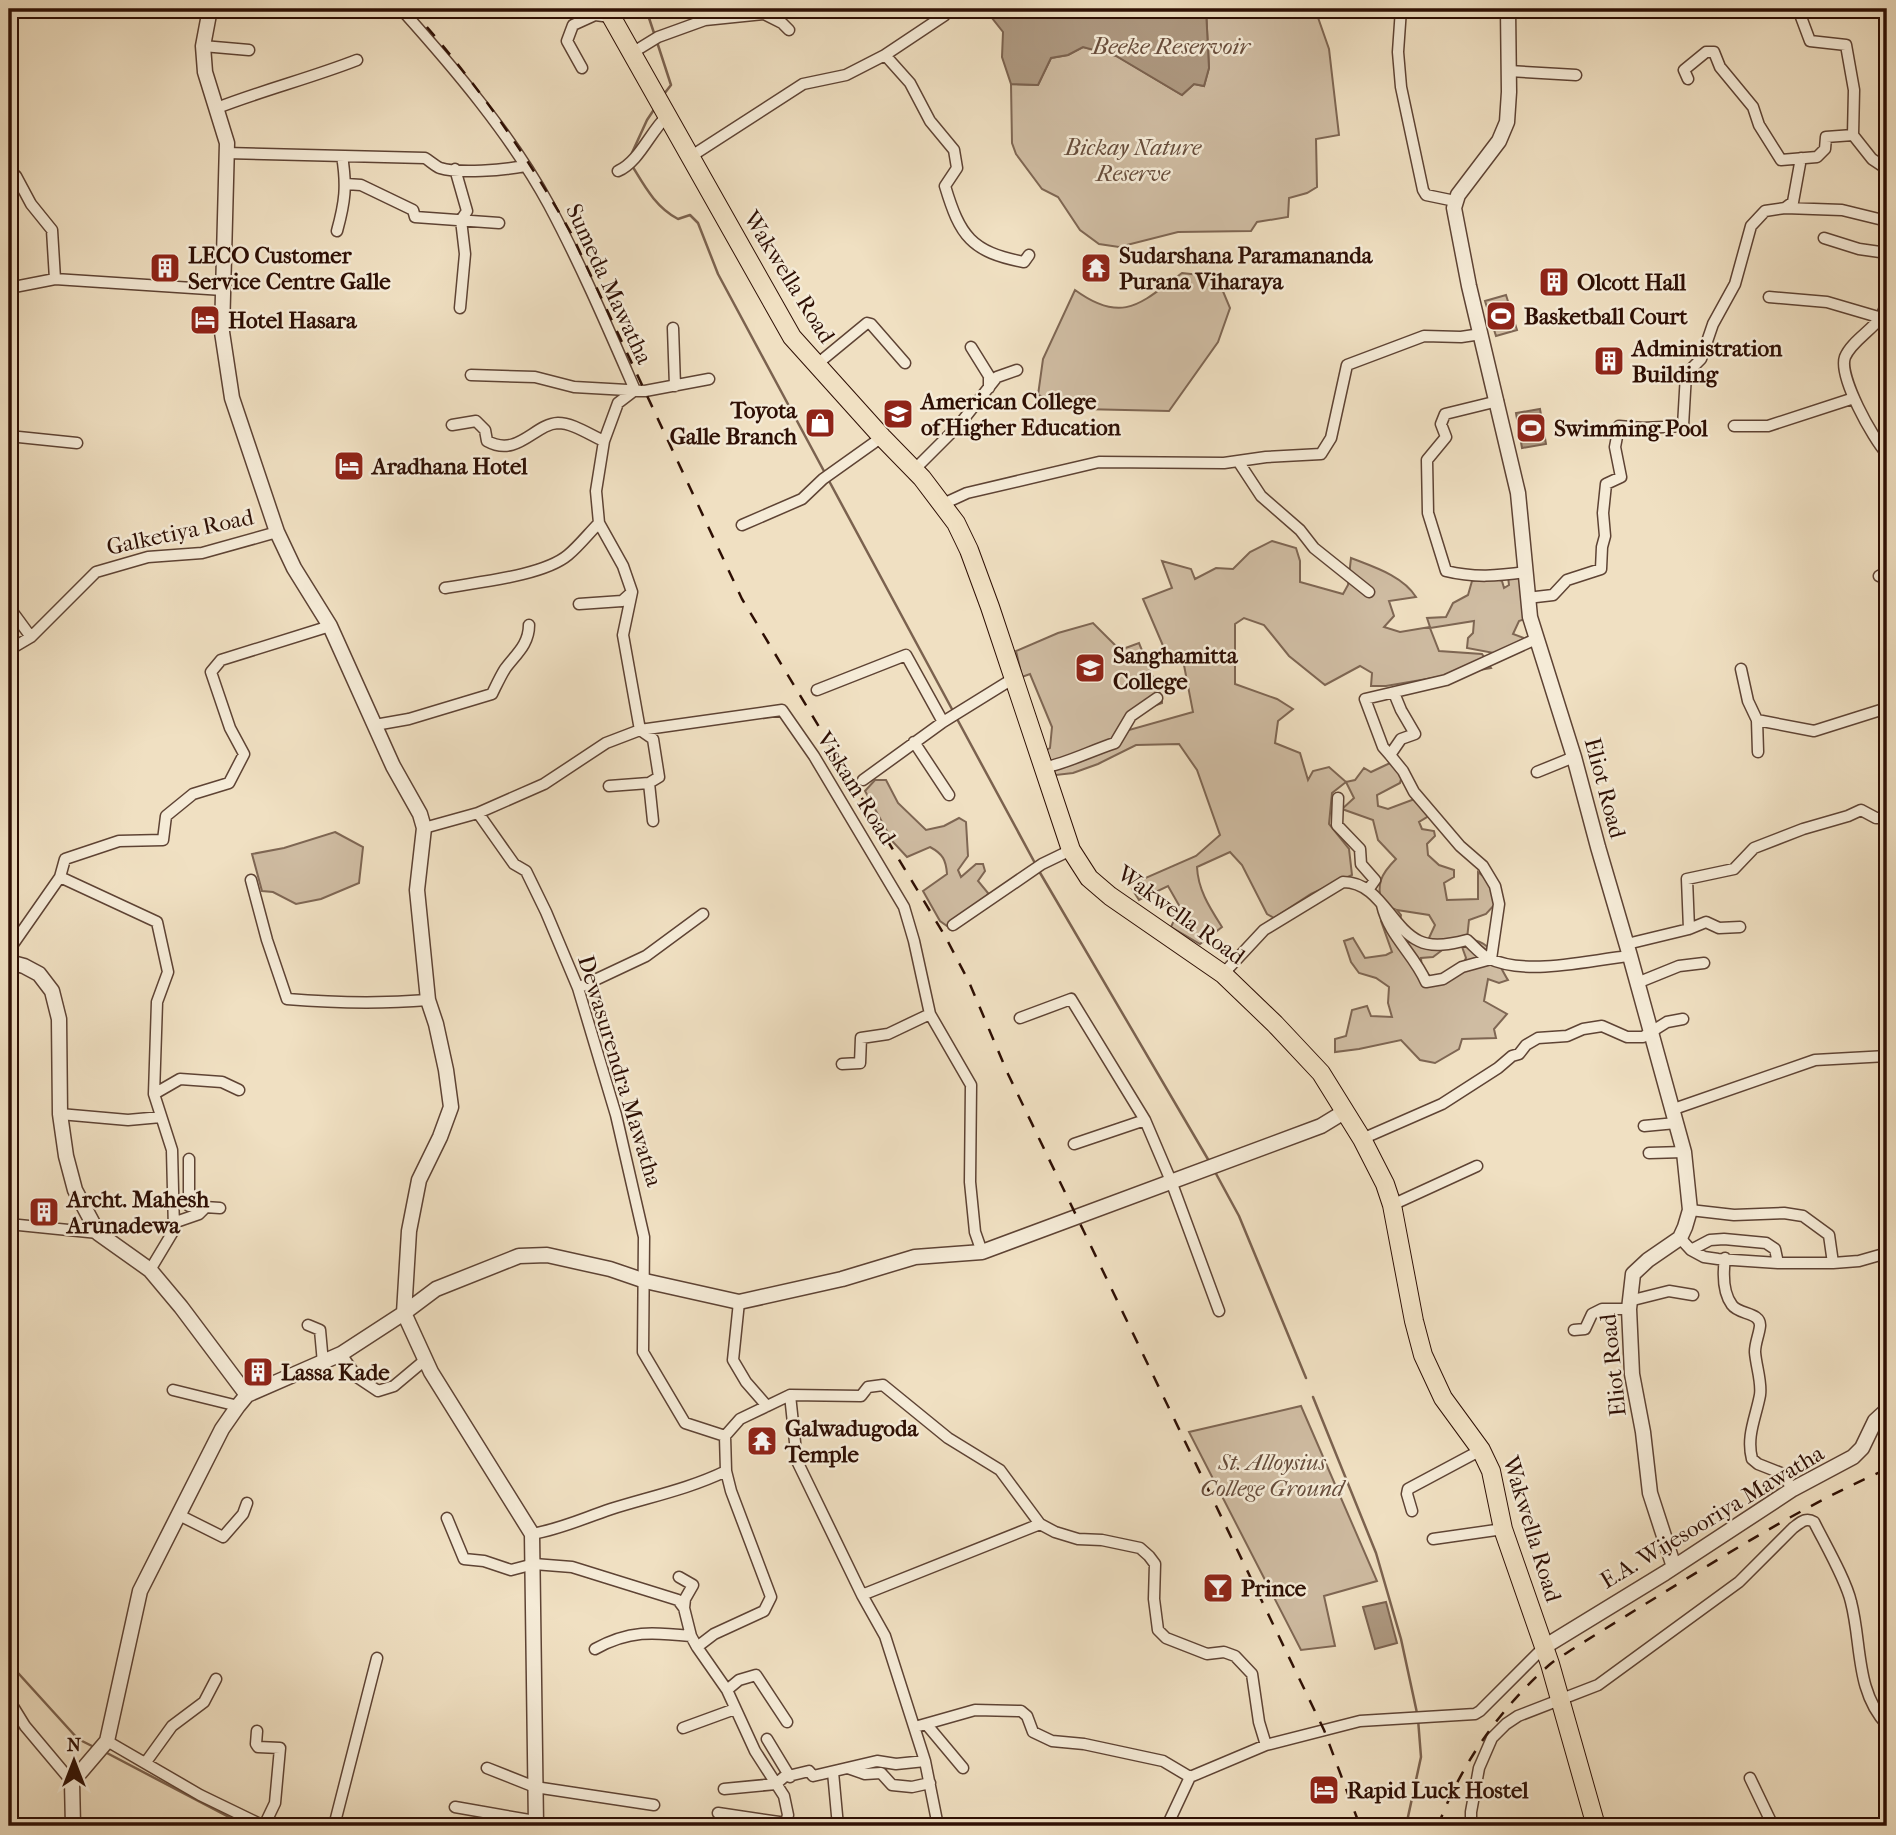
<svg xmlns="http://www.w3.org/2000/svg" width="1896" height="1835" font-family="'IM FELL French Canon',serif">
  <style>
    .green { fill: #cfbca2; stroke: #7e6653; stroke-width: 2; fill-rule: evenodd }
    .water { fill: #ae9981; stroke: #7b624f; stroke-width: 2 }
    .lines { fill: none; stroke-linecap: round; stroke-linejoin: round }
    .stream { stroke: #7b624f; stroke-width: 2.5 }
    .minor-casing { stroke: #5e4334; stroke-width: 13 }
    .tertiary-casing { stroke: #5e4334; stroke-width: 17 }
    .primary-casing { stroke: #2e0f04; stroke-width: 20 }
    .minor { stroke: #f5ebd7; stroke-width: 10 }
    .tertiary { stroke: #f5ebd7; stroke-width: 14 }
    .primary { stroke: #f0e0c2; stroke-width: 18 }
    .rail { stroke: #2e0f04; stroke-width: 2.5; stroke-dasharray: 12 12; stroke-linecap: butt }
    .labels { text-anchor: middle; dominant-baseline: central; stroke-width: 5; stroke-linejoin: round; paint-order: stroke }
    .park-label { font-size: 23px; font-style: italic; fill: #664c3b; stroke: #f5ebd7 }
    .poi-label { font-size: 23px; font-weight: bold; fill: #2e0f04; stroke: #f5ebd7; text-anchor: start }
    .street-label { font-size: 23px; fill: #2e0f04; stroke: #f5ebd7 }
    .water-label { font-size: 24px; font-style: italic; fill: #684d3c; stroke: #f5ebd7 }
  </style>
  <rect width="100%" height="100%" fill="#f0e0c2"/>
  <filter id="stains"><feTurbulence type="fractalNoise" baseFrequency=".00286" numOctaves="4"/><feColorMatrix values="0 0 0 0 .2 0 0 0 0 .09 0 0 0 0 .02 0 0 0 .5 -.17"/></filter>
  <radialGradient id="worn" r=".72"><stop offset=".6" stop-color="#630" stop-opacity="0"/><stop offset="1" stop-color="#630" stop-opacity=".3"/></radialGradient>
  <path class="green" d="M1206,9H1315L1329,49L1339,135L1316,139L1317,187L1307,193L1289,198L1288,217L1257,222L1251,231L1178,232L1119,247L1099,244L1080,230L1058,197L1042,189L1016,154L1012,143L1011,84L1038,85L1051,58L1068,55L1083,47L1115,55L1182,95L1194,84L1204,86L1209,68Z
    M1182,273L1217,277L1230,308L1218,342L1169,411L1081,409L1038,395L1043,359L1075,290C1123,325 1141,303 1182,273Z
    M1506,295L1517,330L1496,336L1485,301Z
    M1272,541L1296,548L1300,561V582L1343,594L1348,585L1351,558C1374,567 1403,576 1416,597L1389,601L1394,616L1384,627L1400,632L1430,627L1427,618L1446,617L1453,603L1468,595L1472,581L1492,577L1502,581L1504,588L1509,585L1508,577L1523,575L1530,617L1519,621L1513,634L1524,638L1499,654L1467,648L1468,638L1473,633L1474,621L1430,628L1439,651L1482,654L1491,668L1386,686H1371L1372,673L1360,666L1325,685L1289,656L1264,625L1244,618L1235,624V684L1277,699L1293,709L1278,721L1275,743L1300,753L1308,780L1313,771L1329,767L1346,782L1355,780L1364,768L1371,772L1390,763L1403,771L1400,783L1377,795L1378,806L1388,809L1420,797L1430,808L1427,817L1419,822L1422,829L1434,831L1435,836L1427,844L1428,855L1439,865L1454,870V877L1444,883L1447,900L1478,899V872L1495,886L1497,902L1486,914L1469,920L1467,939C1494,941 1495,960 1508,980L1499,983L1488,979L1484,1001L1507,1014L1494,1029L1496,1038L1462,1039L1459,1049L1435,1063L1420,1060L1401,1040L1359,1049L1335,1052V1039L1346,1036L1352,1010L1367,1006L1371,1016L1392,1017L1388,1003L1389,987L1376,978L1359,973L1351,962L1344,941L1353,938L1365,958L1386,955L1392,952L1381,921L1394,909L1382,905C1376,884 1381,874 1396,859L1378,840L1373,820L1342,809L1354,798L1346,782L1332,793L1329,824L1349,849L1352,875L1311,894L1274,918L1267,914L1242,865L1230,852L1197,867C1198,890 1210,908 1222,927L1200,944L1171,927L1180,907L1168,886L1139,900L1132,889L1143,879L1196,856L1220,835L1197,770L1179,744L1136,745L1098,764L1073,773L1056,775L1041,758L1045,751L1050,748L1052,727L1030,674L1022,677L1016,651L1058,633L1093,623L1120,650L1139,643L1162,699V703L1131,714L1115,734L1193,712L1183,660L1164,648L1143,599L1172,588L1162,561L1191,569L1195,579L1216,568L1233,569L1250,552ZM1397,910L1429,915L1435,925L1429,938L1437,944L1399,927L1401,915ZM1461,944L1466,958L1462,967L1423,982L1421,958L1433,957L1441,951L1439,946Z
    M875,780H886L898,803L926,830L944,826L959,818L966,822L968,856L958,870L961,877L976,864H983L985,871L978,881L988,893L987,896L947,926L940,921L923,891L947,874C946,860 943,854 930,847L907,857L893,842L865,791Z
    M335,832L363,847L359,883L321,899L296,904L273,892L262,891L252,854L284,848Z
    M1301,1406L1377,1581L1324,1596L1335,1646L1301,1650L1189,1432Z"/>
  <path class="water" d="M989,9H1206L1209,68L1204,86L1194,84L1182,95L1116,56L1083,47L1068,55L1051,58L1038,85L1011,84L1002,57L1003,32L992,18Z
    M1540,409L1546,444L1522,448L1516,413Z
    M1386,1602L1397,1643L1375,1649L1363,1607Z"/>
  <g class="lines">
    <path class="stream" d="M646,9L655,36
      M657,42L671,85L664,94
      M631,155L647,120L655,108
      M631,164C644,185 655,207 678,219L690,215L698,223L718,274L825,473
      M828,479L953,711
      M956,717L1036,865
      M1039,871L1209,1161
      M1214,1170L1239,1216L1306,1378
      M1313,1397L1376,1553L1401,1639L1417,1713
      M9,1663L78,1739L96,1748
      M105,1752L246,1826
      M1406,1826L1421,1757L1418,1719"/>
    <g class="minor-casing">
      <path id="minor" d="M401,9C454,68 511,135 549,205C581,265 608,328 635,390L618,403L604,441L596,491L599,523L623,566L632,592L623,635L640,730L653,739L659,777L649,783L609,786
        M1401,9L1398,52L1401,87L1423,190L1426,195L1455,201
        M1798,9L1810,41L1846,45L1854,90L1853,135
        M203,46L249,50
        M632,53L658,37L705,20L764,14L782,23L789,30
        M885,55L945,15L946,9
        M582,68L567,41L573,25L595,15L611,17
        M1509,71L1576,75
        M1688,79L1684,70L1706,52H1714L1720,67L1753,107L1759,125L1781,160L1817,157L1825,149L1826,137L1853,135
        M217,108C263,90 311,78 357,60
        M1853,135L1872,159L1887,169
        M226,153L425,158C430,161 435,166 440,168C459,174 504,170 525,166
        M690,157L803,84L846,75L885,55L910,83L930,121L954,150L957,168L945,186C960,236 971,252 1024,262L1029,255
        M455,169L467,211L461,220L465,254L460,308
        M618,171C639,162 650,132 667,116
        M9,176H16L31,204L52,230L55,279
        M346,184L361,185L413,210L415,217L499,223
        M1785,208L1793,202L1801,158
        M337,231C345,202 347,186 342,156
        M1824,238L1859,249L1887,253
        M9,288L55,279L223,290
        M1769,297L1827,302L1885,319
        M1887,302C1885,307 1883,313 1881,317C1871,331 1851,342 1845,357C1838,376 1873,439 1887,454
        M673,328L675,386
        M971,347L989,376V388
        M816,365L867,323L871,324L905,363
        M471,375L535,377L574,387L645,391L709,379
        M1498,401L1445,414L1441,424L1446,437L1427,460L1428,513L1446,571C1474,578 1498,576 1526,572
        M452,425L476,421L485,430L487,441C518,458 534,424 558,423C573,423 590,435 604,441
        M1734,426H1768L1854,398
        M9,436L77,443
        M1238,461L1261,496L1300,530L1314,548L1369,592
        M914,470L959,425L997,377L1017,370
        M943,504L967,493L1099,462L1224,463L1266,457L1321,454L1331,438L1347,365L1424,336L1461,337L1481,334
        M742,525L802,499L823,479L882,437
        M1879,576L1887,572
        M445,588C477,582 543,576 568,555C579,546 589,533 599,523
        M1527,598L1553,595L1567,580L1601,569L1602,547L1605,536L1603,513L1606,484L1621,477L1615,447L1619,426L1643,428L1683,426L1686,374L1701,359L1713,324L1735,284L1751,226L1765,211L1785,208L1842,210L1887,221
        M579,604L622,601L632,592
        M9,607L31,637
        M9,650L31,637L96,572L148,557L202,553L277,532
        M1741,669L1748,701L1757,720L1758,752
        M817,690L906,655L943,722L1014,678
        M1394,693L1401,710L1415,734L1401,739L1390,755L1383,747L1365,699L1446,680L1536,639
        M1757,720L1814,731L1887,708
        M375,725L409,719L492,694C496,686 500,677 505,669C515,655 529,645 529,625
        M914,742L949,795
        M1043,768C1068,763 1090,751 1115,743L1131,716L1157,698
        M1537,772L1574,757
        M863,780L943,722
        M649,783L653,821
        M1338,798L1337,825L1360,849L1361,864L1375,880L1368,890
        M478,813L514,864L526,871L546,912L578,988L616,1115L644,1237L643,1352L685,1423L725,1436L740,1419L790,1395L861,1396L868,1387L883,1385L948,1438L1000,1470L1040,1524L1055,1532L1078,1539L1102,1540L1140,1548L1149,1556L1155,1564L1154,1599L1158,1630L1166,1638L1207,1654L1224,1652L1235,1656L1252,1674L1259,1722L1266,1745
        M424,828L478,813L544,784L606,743L640,730L782,710L814,756L904,907L914,941L930,1014L971,1085L970,1182L975,1232L982,1252
        M60,877L157,922L168,972L157,1002L154,1094L172,1150L174,1230L150,1270
        M251,880L267,940L287,999C335,1003 380,1004 428,1000
        M1382,905C1389,936 1414,954 1426,982L1443,979L1462,967L1491,959L1499,904L1495,886L1483,866L1460,846L1414,792L1403,771L1390,755
        M953,925L1042,864L1071,850
        M1689,929L1706,922L1719,928L1740,927
        M1627,944L1689,929L1687,879L1734,869L1754,848L1803,829L1848,816L1861,810L1876,818H1887
        M9,950L60,877L65,859L119,841L163,840L166,816L193,794L229,783L244,754L230,728L211,672L221,660L330,626
        M1223,974L1264,930L1343,882C1380,882 1390,927 1419,941C1433,948 1452,944 1467,940C1474,946 1480,954 1488,958C1527,977 1588,960 1630,956
        M1637,983L1679,966L1704,963
        M578,988L646,956L703,914
        M1020,1018L1071,999L1145,1120L1171,1181L1219,1311
        M842,1064L860,1063L861,1038L888,1034L930,1014
        M154,1094L180,1079L222,1082L239,1090
        M1671,1110L1815,1060L1887,1056
        M60,1114L128,1120L161,1117
        M1644,1126L1676,1123
        M1362,1139L1442,1104L1498,1068L1512,1056L1519,1054L1526,1045L1538,1038L1567,1036L1583,1029L1602,1026L1627,1037H1643L1667,1022L1683,1019
        M1074,1144L1145,1120
        M1649,1153L1684,1152
        M189,1159V1206L220,1208
        M1392,1205L1477,1166
        M1690,1210L1734,1215L1784,1213L1803,1216L1829,1235L1833,1263
        M173,1223L199,1214L206,1207
        M9,1224L98,1233
        M1680,1238L1691,1250L1704,1257L1718,1259L1778,1263H1833L1859,1261L1887,1253
        M1691,1250L1710,1240L1724,1239L1766,1243L1775,1249L1778,1263
        M1725,1258C1723,1273 1723,1293 1732,1305C1739,1315 1761,1312 1760,1326C1759,1335 1755,1343 1755,1352C1756,1366 1762,1382 1760,1395C1756,1417 1746,1436 1752,1459L1758,1464L1781,1473L1793,1489
        M1629,1301L1669,1291L1693,1295
        M739,1302L733,1360L746,1382L767,1406
        M308,1325L320,1330L323,1363
        M1574,1330L1585,1329L1592,1314L1602,1309H1629
        M341,1354L357,1377L378,1391L394,1386L425,1360
        M173,1390L238,1406
        M790,1395L797,1461L862,1595L885,1636L925,1761L938,1826
        M1412,1511L1407,1494L1408,1489L1481,1450
        M179,1515L223,1537L243,1514L247,1503
        M447,1518L464,1559L484,1561L511,1570L534,1564L572,1567L678,1600L684,1608L691,1636L697,1647L727,1690L755,1751L784,1796L788,1815L785,1826
        M532,1534C561,1529 584,1518 611,1509C649,1497 689,1489 726,1471
        M1433,1539L1503,1529
        M679,1577L693,1585L685,1599L684,1608
        M862,1595L1040,1524
        M697,1647L714,1634L764,1611L771,1597L731,1491L726,1471L725,1436
        M595,1649C629,1630 653,1632 691,1636
        M727,1690L739,1680L756,1675L787,1722
        M9,1700L25,1726L72,1782
        M927,1725L963,1768
        M915,1727L975,1710L1021,1711L1027,1716L1033,1732L1052,1741L1084,1744L1163,1761L1190,1777
        M683,1728L735,1709
        M257,1731L256,1744L258,1747L280,1748L275,1803L264,1826
        M767,1739L790,1777
        M107,1741L200,1795L264,1826
        M146,1762L172,1726L204,1702L216,1679
        M487,1768L535,1787L654,1805
        M848,1768L865,1774L881,1773L892,1785L912,1787L930,1783
        M833,1772L838,1826
        M1750,1778L1773,1826
        M724,1789L776,1784L784,1777L809,1771L813,1776L877,1761L896,1764L925,1761
        M455,1807L535,1821
        M718,1813L786,1823
        M334,1826L377,1658
        M1167,1826L1190,1777L1266,1745L1360,1721L1475,1714L1480,1711L1544,1647
        M1471,1826V1812L1479,1768L1492,1738L1506,1724L1518,1716L1598,1685L1739,1582L1793,1528C1801,1522 1806,1517 1814,1522C1825,1544 1846,1580 1851,1602C1862,1644 1855,1691 1887,1725"/>
    </g>
    <g class="tertiary-casing">
      <path id="tertiary" d="M210,9L203,46L205,72L227,143L222,332L232,398L277,532L294,568L330,626L393,766L420,814L424,828L417,890L428,1000L436,1024L446,1070L451,1107L440,1137L419,1180L409,1231L404,1313L431,1372L532,1534L536,1826
        M1508,9L1509,92L1507,122L1499,141L1458,195L1454,208L1469,286L1518,493L1530,617L1574,757L1598,847L1630,956L1684,1152L1690,1210L1685,1227L1680,1238L1648,1260L1633,1274L1629,1309L1632,1374L1643,1432L1650,1493L1674,1567
        M9,962L24,966L39,974L52,991L59,1019L60,1114L66,1156L75,1190L98,1233L150,1270L181,1307L247,1395
        M1544,1647L1665,1573L1793,1489L1853,1457L1862,1448L1875,1421L1887,1410
        M73,1826L72,1782L107,1741L140,1591L222,1429L238,1406L247,1395L341,1354L404,1313L436,1289L519,1256L547,1255L610,1269L645,1281L739,1302L842,1279L915,1257L982,1252L1321,1126L1344,1112"/>
    </g>
    <g class="primary-casing">
      <path id="primary" d="M607,9L792,337L882,437L922,478L956,523L969,550L990,607L1071,850L1089,878L1110,896L1223,974L1275,1024L1321,1073L1362,1139L1385,1184L1392,1205L1414,1321L1423,1355L1443,1398L1481,1450L1491,1471L1503,1529L1550,1664L1596,1826"/>
    </g>
    <use href="#minor" class="minor"/>
    <use href="#tertiary" class="tertiary"/>
    <use href="#primary" class="primary"/>
    <path class="rail" d="M411,9C473,78 525,152 571,233L742,599L945,936L969,982L1008,1074L1324,1730L1360,1826
      M1438,1826C1461,1764 1499,1710 1548,1666C1557,1658 1569,1652 1579,1645C1600,1632 1621,1619 1642,1606C1722,1557 1802,1506 1887,1469"/>
  </g>
  <defs>
    <g id="building-square" transform="scale(1.575)"><rect x="-9" y="-9" width="18" height="18" rx="4" fill="#8f2418" stroke="#f5ebd7"/><path d="M-4-6H4V6H1V3H-1V6H-4ZM-2.5-4.3h1.7v1.8h-1.7ZM.8-4.3h1.7v1.8H.8ZM-2.5-1h1.7V.8h-1.7ZM.8-1h1.7V.8H.8Z" fill="#fff"/></g>
    <g id="temple-square" transform="scale(1.575)"><rect x="-9" y="-9" width="18" height="18" rx="4" fill="#8f2418" stroke="#f5ebd7"/><path d="M0-6L5-2H3V0L6.5 2.5H4V6H1.5V3h-3V6H-4V2.5H-6.5L-3 0V-2H-5Z" fill="#fff"/></g>
    <g id="stadium-square" transform="scale(1.575)"><rect x="-9" y="-9" width="18" height="18" rx="4" fill="#8f2418" stroke="#f5ebd7"/><path d="M0-5a6.5 5 0 1 0 0 10a6.5 5 0 1 0 0-10ZM-3.5-1.8h7v3.6h-7Z" fill="#fff"/></g>
    <g id="hotel-square" transform="scale(1.575)"><rect x="-9" y="-9" width="18" height="18" rx="4" fill="#8f2418" stroke="#f5ebd7"/><path d="M-6-4.5h1.5V1H6V5H4.5V3h-9V5H-6ZM-4 0a1.8 1.8 0 1 1 3.6 0ZM.5 0V-2.5h3Q6-2.5 6 0Z" fill="#fff"/></g>
    <g id="university-square" transform="scale(1.575)"><rect x="-9" y="-9" width="18" height="18" rx="4" fill="#8f2418" stroke="#f5ebd7"/><path d="M0-5L7-2L0 1L-7-2ZM-4 1L0 2.5L4 1V4Q0 6-4 4Z" fill="#fff"/></g>
    <g id="shop-square" transform="scale(1.575)"><rect x="-9" y="-9" width="18" height="18" rx="4" fill="#8f2418" stroke="#f5ebd7"/><path d="M-5-2.5h2.3a2.7 3.5 0 0 1 5.4 0H5L5.5 6h-11ZM-1.5-2.5h3a1.5 2.3 0 0 0-3 0Z" fill="#fff"/></g>
    <g id="school-square" transform="scale(1.575)"><rect x="-9" y="-9" width="18" height="18" rx="4" fill="#8f2418" stroke="#f5ebd7"/><path d="M0-5L7-2L0 1L-7-2ZM-4 1L0 2.5L4 1V4Q0 6-4 4Z" fill="#fff"/></g>
    <g id="bar-square" transform="scale(1.575)"><rect x="-9" y="-9" width="18" height="18" rx="4" fill="#8f2418" stroke="#f5ebd7"/><path d="M-6-5H6L.8 .8V4.5H3.5V6h-7V4.5H-.8V.8Z" fill="#fff"/></g>
  </defs>
  <g fill-rule="evenodd">
    <use href="#building-square" x="165" y="268"/>
    <use href="#temple-square" x="1096" y="268"/>
    <use href="#building-square" x="1554" y="282"/>
    <use href="#stadium-square" x="1501" y="316"/>
    <use href="#hotel-square" x="205" y="320"/>
    <use href="#building-square" x="1609" y="361"/>
    <use href="#university-square" x="898" y="414"/>
    <use href="#shop-square" x="820" y="423"/>
    <use href="#stadium-square" x="1531" y="428"/>
    <use href="#hotel-square" x="349" y="466"/>
    <use href="#school-square" x="1090" y="668"/>
    <use href="#building-square" x="44" y="1212"/>
    <use href="#building-square" x="258" y="1372"/>
    <use href="#temple-square" x="762" y="1441"/>
    <use href="#bar-square" x="1218" y="1588"/>
    <use href="#hotel-square" x="1324" y="1790"/>
  </g>
  <g class="labels">
    <g class="park-label">
      <text x="1133" y="147">Bickay Nature<tspan x="1133" dy="26">Reserve</tspan></text>
      <text x="1272" y="1462">St. Alloysius<tspan x="1272" dy="26">College Ground</tspan></text>
    </g>
    <g class="poi-label">
      <text x="188" y="255">LECO Customer<tspan x="188" dy="26">Service Centre Galle</tspan></text>
      <text x="1119" y="255">Sudarshana Paramananda<tspan x="1119" dy="26">Purana Viharaya</tspan></text>
      <text x="1577" y="282">Olcott Hall</text>
      <text x="1524" y="316">Basketball Court</text>
      <text x="228" y="320">Hotel Hasara</text>
      <text x="1632" y="348">Administration<tspan x="1632" dy="26">Building</tspan></text>
      <text x="921" y="401">American College<tspan x="921" dy="26">of Higher Education</tspan></text>
      <text x="797" y="410" text-anchor="end">Toyota<tspan x="797" dy="26">Galle Branch</tspan></text>
      <text x="1554" y="428">Swimming Pool</text>
      <text x="372" y="466">Aradhana Hotel</text>
      <text x="1113" y="655">Sanghamitta<tspan x="1113" dy="26">College</tspan></text>
      <text x="67" y="1199">Archt. Mahesh<tspan x="67" dy="26">Arunadewa</tspan></text>
      <text x="281" y="1372">Lassa Kade</text>
      <text x="785" y="1428">Galwadugoda<tspan x="785" dy="26">Temple</tspan></text>
      <text x="1241" y="1588">Prince</text>
      <text x="1347" y="1790">Rapid Luck Hostel</text>
    </g>
    <g class="street-label">
      <text transform="translate(789 277) rotate(58)">Wakwella Road</text>
      <text transform="translate(609 284) rotate(65)">Sumeda Mawatha</text>
      <text transform="translate(180 532) rotate(-12)">Galketiya Road</text>
      <text transform="translate(856 788) rotate(58)">Viskam Road</text>
      <text transform="translate(1605 788) rotate(75)">Eliot Road</text>
      <text transform="translate(1181 915) rotate(36)">Wakwella Road</text>
      <text transform="translate(620 1071) rotate(73)">Dewasurendra Mawatha</text>
      <text transform="translate(1613 1365) rotate(-96)">Eliot Road</text>
      <text transform="translate(1712 1517) rotate(-31)">E.A. Wijesooriya Mawatha</text>
      <text transform="translate(1532 1529) rotate(73)">Wakwella Road</text>
    </g>
    <g class="water-label">
      <text x="1171" y="46">Beeke Reservoir</text>
    </g>
  </g>
  <rect width="1896" height="1835" fill="none" stroke="#f0e0c2" stroke-width="35"/>
  <rect x="10" y="10" width="1875" height="1814" fill="none" stroke="#2e0f04" stroke-width="3.5"/>
  <rect x="18" y="18" width="1861" height="1800" fill="none" stroke="#2e0f04" stroke-width="2"/>
  <g transform="translate(74 1761)" stroke="#f5ebd7" stroke-width="5" paint-order="stroke">
  <path d="M0-5L12 26L0 18L-12 26Z" fill="#2e0f04"/>
  <text y="-10" font-size="19" font-weight="bold" text-anchor="middle" fill="#2e0f04">N</text>
  </g>
  <rect width="100%" height="100%" filter="url(#stains)"/>
  <rect width="100%" height="100%" fill="url(#worn)"/>
</svg>
